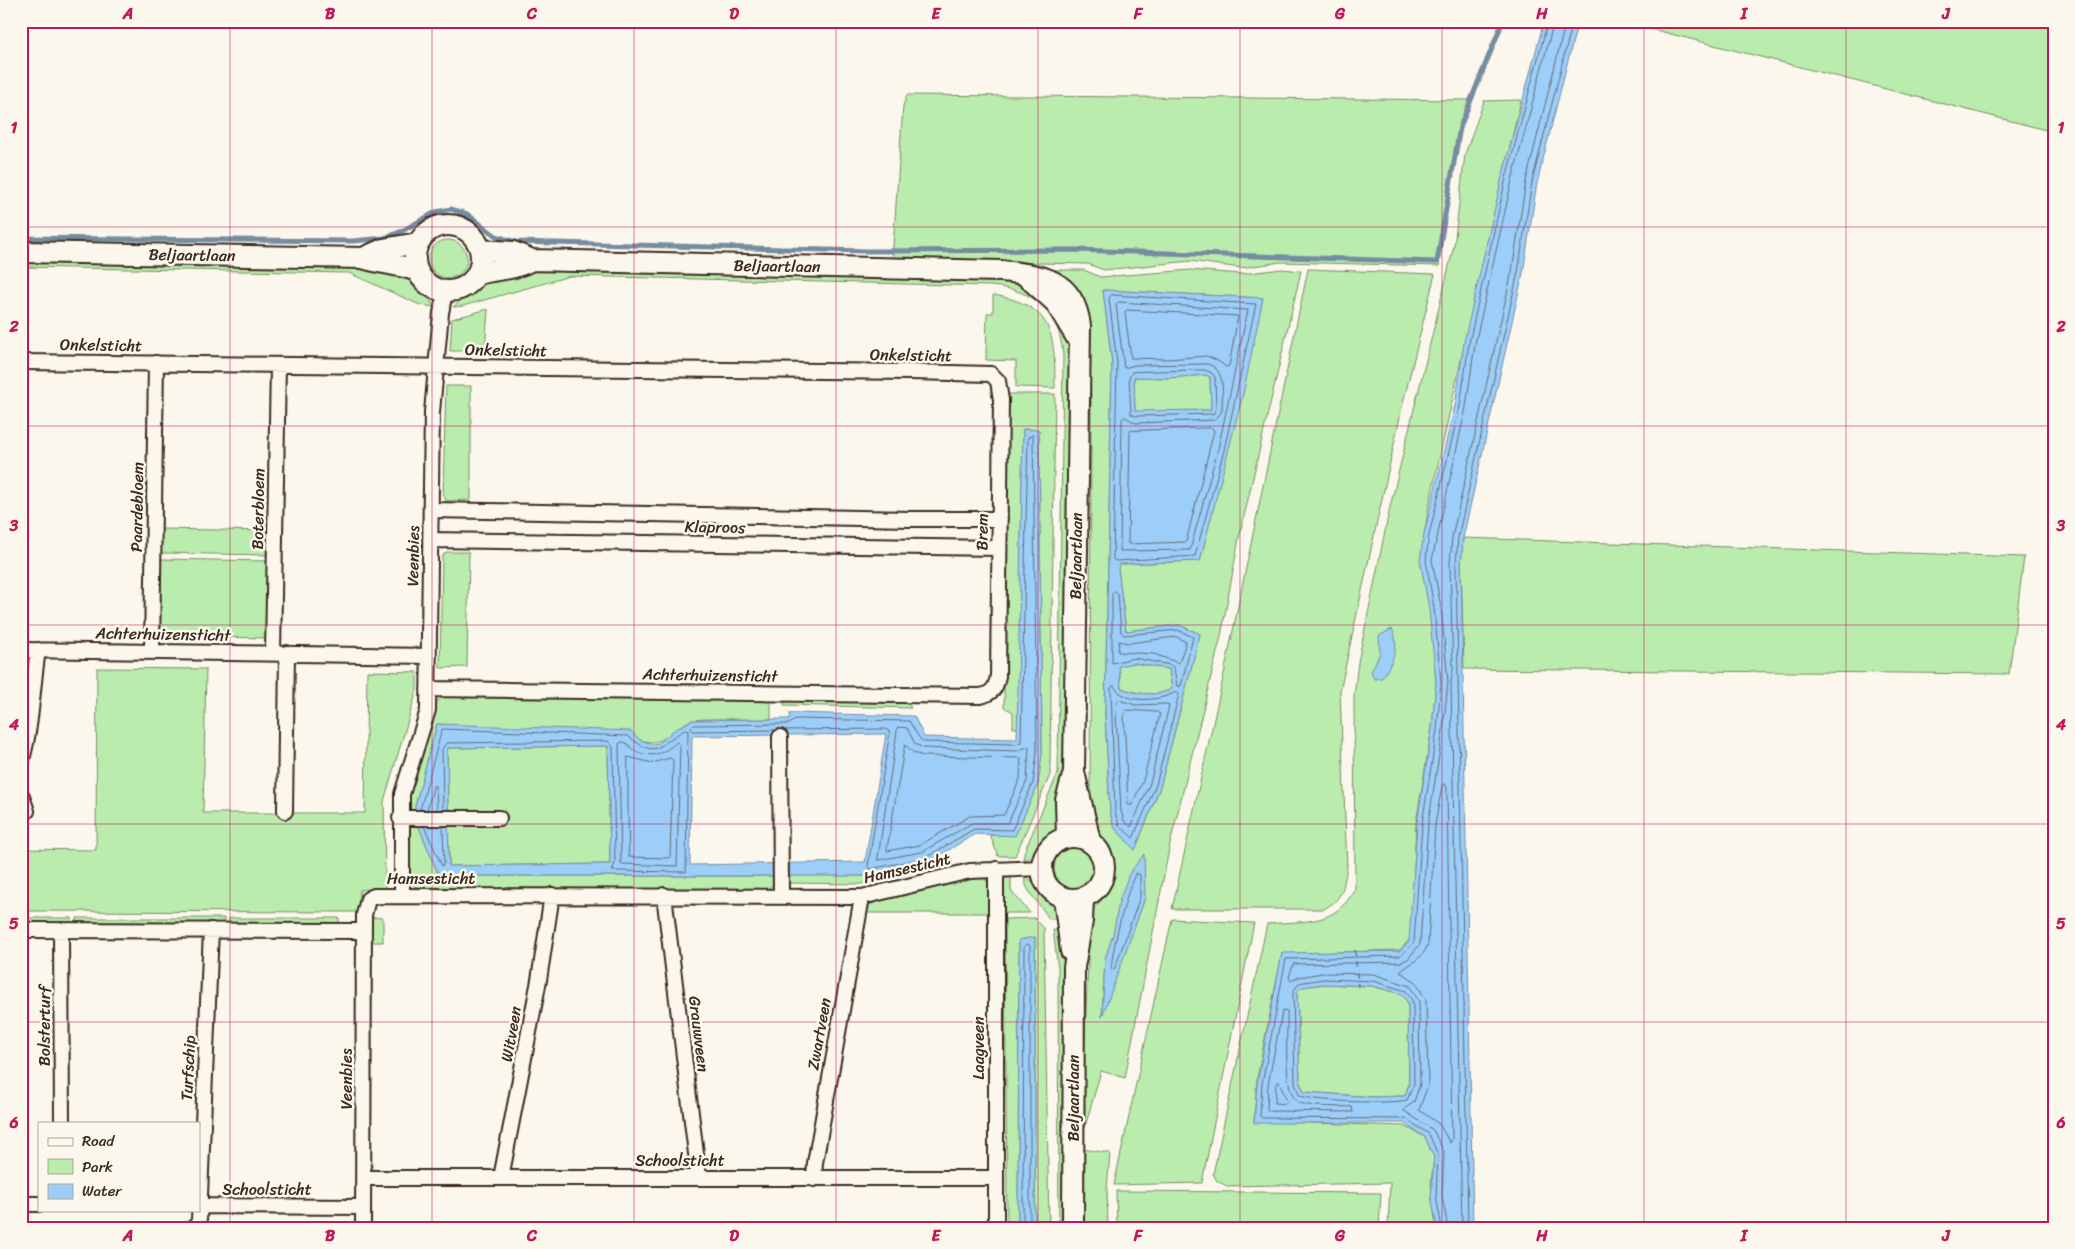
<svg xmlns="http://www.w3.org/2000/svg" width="2075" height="1249" font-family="Sriracha,sans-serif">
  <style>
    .green { fill: #b9ecad; stroke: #7a8b66; fill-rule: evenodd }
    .water { fill: #9ccef9; stroke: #758ca1; fill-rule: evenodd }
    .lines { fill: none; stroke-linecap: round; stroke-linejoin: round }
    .shore { stroke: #626c76; stroke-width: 1 }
    .stream { stroke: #758ca1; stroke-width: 5 }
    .ferry { stroke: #535355; stroke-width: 1; stroke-dasharray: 6 5; stroke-linecap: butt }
    .street-casing { stroke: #3b2a1e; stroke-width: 18 }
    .secondary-casing { stroke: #3b2a1e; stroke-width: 24 }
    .street { stroke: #fbf7ec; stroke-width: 14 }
    .secondary { stroke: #fbf7ec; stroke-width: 20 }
    .grid { fill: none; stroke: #c2185b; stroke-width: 1; stroke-opacity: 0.55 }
    .labels { text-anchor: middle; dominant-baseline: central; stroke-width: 5; stroke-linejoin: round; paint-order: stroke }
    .street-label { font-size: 16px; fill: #3b2a1e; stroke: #fbf7ec }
    .neatline { fill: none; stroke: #c2185b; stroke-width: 2 }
    .grid-label { font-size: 16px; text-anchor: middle; font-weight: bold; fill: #c2185b }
  </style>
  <rect width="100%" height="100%" fill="#fbf7ec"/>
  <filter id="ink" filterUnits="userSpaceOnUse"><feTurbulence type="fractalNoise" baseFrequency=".02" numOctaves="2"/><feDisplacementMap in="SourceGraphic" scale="10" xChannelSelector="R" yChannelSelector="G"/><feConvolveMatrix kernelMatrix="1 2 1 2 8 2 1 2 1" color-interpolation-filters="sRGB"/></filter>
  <g filter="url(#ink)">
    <path class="green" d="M1621,21H2054V132L1620,21Z
      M907,95L1470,100L1455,153L1439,266L1281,262L1241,268L1190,261L1104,270L1088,264L892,260L903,106Z
      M1521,100L1485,252L1428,510L1421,560L1431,616L1436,684L1432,727L1416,823L1411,938L1400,950L1282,954L1257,1078L1254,1121L1404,1126L1425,1137L1434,1157L1431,1183L1436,1228H1388L1390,1183L1227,1186L1217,1181L1213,1174L1267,924C1306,920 1334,927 1355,889L1354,696L1358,662L1390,507L1454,246L1465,154L1484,101Z
      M429 259a19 19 0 1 1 38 0a19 19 0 1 1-38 0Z
      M21,262L364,268L409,276L429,298L434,307L420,305L349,273L21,267Z
      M569,269L1005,280C1037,289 1061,314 1070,347L1064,793L1061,830C1048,840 1040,856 1023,860L1025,850L1058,773L1063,356C1060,311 1035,290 991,286L570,276L463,306L453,307L486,278L494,275Z
      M1282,269L1301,271L1239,538L1221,636L1170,844L1125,1078L1101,1071L1081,1141L1090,911C1124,884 1115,857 1090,828L1091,399L1089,334L1045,270H1084L1100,277L1191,270L1241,274ZM1103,290L1263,298L1200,561L1120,564L1118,569L1126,631L1179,625L1200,634L1160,787L1135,850L1114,827L1110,813L1105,714L1112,363ZM1145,898L1102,1015L1105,959L1113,935Z
      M1308,269L1435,274L1403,403L1340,691L1347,867C1343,888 1344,898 1324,909H1172L1225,669Z
      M993,295C1054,305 1055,335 1055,388L1016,387V361L986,360L987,313H993Z
      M488,309L485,351H450L452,319Z
      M1206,375L1210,377L1211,410L1135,412L1134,377L1168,378Z
      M446,386H471V500L446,501L443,493Z
      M1008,394H1055L1050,766V775L1015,856H998L990,835H1015L1038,784L1042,753L1039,430L1023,429L1018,728H1013V712L1004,707Z
      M161,529L269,531V555L161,553Z
      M1463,538L2024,557L2009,674L1464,669L1461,564Z
      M446,552H469L467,667L440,668L442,557Z
      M159,559L269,561V638L159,636Z
      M1134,663L1169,669L1172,689C1156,697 1138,694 1121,688L1119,666Z
      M97,668L206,669L203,813H365L367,671L417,672V690L384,801L385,888L360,890L358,912L21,911V849L96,850Z
      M446,696L771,701V719C755,720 702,717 690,721C668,730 666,748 640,740L437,724L415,806L416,813L408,810L407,801L437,701Z
      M784,700L907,701L911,708L784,705Z
      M608,746L610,864L449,866L447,748Z
      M417,822L439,876H774V883L768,889L423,888L414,886L409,876L408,827L411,823Z
      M1054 868a20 20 0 1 1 40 0a20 20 0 1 1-40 0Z
      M927,863L924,870L861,884L790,883L789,875L863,876Z
      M1008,876L1011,878V891L1030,913H1004V880Z
      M1024,876C1041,885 1056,900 1061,918L1049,919C1041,904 1025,893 1024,876Z
      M982,877L989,883L990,913H867L869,905L893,895Z
      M370,917L383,918V942H370Z
      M21,918H72V924H21Z
      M77,918H224V924H77Z
      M229,918H339V924H229Z
      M1034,918L1044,928L1049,1228H1035V937L1019,940L1018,1228H1007L1005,919Z
      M1172,919L1254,923L1202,1183L1114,1185Z
      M1053,930L1062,931L1066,964V1228H1059L1058,968Z
      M1324,984L1372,986L1402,994L1408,1003L1409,1084L1405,1096L1374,1097L1304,1092L1300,1083L1297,992L1302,987Z
      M1082,1149L1110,1153L1107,1189L1108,1228H1081Z
      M1116,1191L1381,1193L1379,1228H1117Z"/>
    <path class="water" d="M1544,21H1578L1537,183L1523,273L1463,538L1461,564L1473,1228H1437L1431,1197L1434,1157L1425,1137L1403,1123H1254L1257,1084L1282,953L1400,951L1409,941L1417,823L1432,729L1436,682L1429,609L1420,560L1424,534L1455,405L1464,342L1502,177ZM1324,984L1372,986L1402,994L1408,1003L1409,1084L1405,1096L1374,1097L1304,1092L1300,1083L1297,992L1302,987Z
      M1103,290L1263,298L1244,390L1200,561L1120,564L1118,569L1126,631L1179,625L1200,634L1160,787L1135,850L1114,827L1110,813L1105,714L1112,363ZM1206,375L1210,377L1211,410L1135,411L1134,377L1168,378ZM1134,663L1169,669L1172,689C1156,697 1137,694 1121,688L1119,666Z
      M1023,429L1039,430L1042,753L1038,784L1015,836L975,834L927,863L863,876H439L417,822L415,806L437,724L631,731L640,740L653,744L659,743L674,730L692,720L789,719L790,713L914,716L924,737L1017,739ZM886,734L865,862L690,865L692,736ZM608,746L610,864L449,866L447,748Z
      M1392,629C1401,645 1392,664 1382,678L1374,679L1371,672L1380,653L1379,636Z
      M1144,854L1145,898L1102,1017L1105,959L1113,935L1119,902L1129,874Z
      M1035,937V1228H1018L1019,940Z"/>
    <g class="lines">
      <path class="shore" d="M1112,295L1256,304L1224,450L1195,556L1116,561L1113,559L1117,363L1109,298Z
        M1119,302L1248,310L1218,449L1190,550L1120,551L1122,419L1125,417L1136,423L1215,420L1222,411C1222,394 1227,369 1207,364L1135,365L1124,368L1116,305Z
        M1127,310L1238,316L1229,366L1226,367L1218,361L1207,356L1168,359L1131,358L1125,313Z
        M1205,370L1212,373L1215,377L1216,409L1213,414L1136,416L1131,414L1129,378L1132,372Z
        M1212,428L1214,431L1186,542L1128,544L1130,431Z
        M1115,591L1118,595L1121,632L1124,635L1178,630L1193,637L1181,686H1177L1174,668L1170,665L1134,658L1112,663V594Z
        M1177,637L1186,642L1179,663L1154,654L1118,652L1119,641L1128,643Z
        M1114,686C1124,705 1160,701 1176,692L1179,694L1156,785L1133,838L1119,825L1115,812L1111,688Z
        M1119,700L1135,705L1167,704L1169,706L1150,783L1131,827L1124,821L1121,811L1116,714L1117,702Z
        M1127,710L1157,712L1160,714L1143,781L1131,806L1128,804L1124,714Z
        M898,727L907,728L915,744L923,748L1017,751L1029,746L1027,781L1008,823H972L922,852L878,860Z
        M776,730L693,731L690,728L694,725L789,724L796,719L909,721L920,739L924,742L1016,744L1021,742L1028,437L1033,435L1037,753L1033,783L1012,830L974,829L925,858L870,869L868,866L890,732L885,729L784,730
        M622,742C629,742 629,748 635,751C652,759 664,753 677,742L680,744L677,866L621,864L619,744Z
        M905,745L914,753L923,756L1021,758L1020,779L1004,815L970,816L920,845L887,851Z
        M628,757L652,763L670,758L673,760L670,858L629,857Z
        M1444,784L1447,787L1452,1140L1450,1143L1439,1124L1419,1110L1428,1085L1426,1000L1415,981L1400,972C1410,963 1423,959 1428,944L1435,825L1442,786Z
        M420,810L442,729L628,736C659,761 657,744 685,730L688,731L686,872L612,871L615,863L613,747L608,741L446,743L442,749L443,810
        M427,810L434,785L436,788L437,810
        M424,826L442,866L444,863L443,826
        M1136,873L1140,875V897L1115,968L1112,970C1108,964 1129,881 1136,873Z
        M1324,979L1373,981L1406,991L1413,1002L1414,1084L1407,1100C1394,1104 1309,1102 1299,1095L1295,1083L1293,991L1300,983Z
        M1283,1010L1287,1011C1288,1030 1282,1093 1298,1102C1309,1108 1339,1106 1352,1107L1353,1112L1267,1111L1268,1085Z
        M1279,1082L1287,1101L1285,1104L1275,1103L1276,1084Z
        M1023,1228L1024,946L1028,944L1030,946V1228
        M1442,1228L1436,1196L1438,1155L1429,1134L1406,1119L1262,1118L1260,1116L1262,1084L1286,959L1400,956L1414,942L1422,824L1437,730L1441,682L1434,608L1426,560L1429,535L1460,406L1469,343L1506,178L1548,21
        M1448,1228L1442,1196L1444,1152L1433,1130L1403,1110L1414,1102L1420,1084L1419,1002L1410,986L1373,974L1322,973L1299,977L1291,981L1289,978L1293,964L1401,962L1408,959L1420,944L1428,824L1443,731L1448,682L1441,607L1432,560L1466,407L1475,344L1512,180L1554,21
        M1462,1228L1451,682L1453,669L1450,564L1452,537L1512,271L1526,181L1566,21
        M1468,1228L1456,564L1458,537L1518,272L1532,182L1573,21"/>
      <path class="stream" d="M21,238L353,241L384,238L402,231L436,212L451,209L467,214L496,236L516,242L867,251L1076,250L1437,262L1460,127L1503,21"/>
      <path class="ferry" d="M1355,950L1358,987"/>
      <g class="street-casing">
        <path id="street" d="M21,362L911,372L991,374L998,381L1001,400L998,676C996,688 992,694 980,696L428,689
          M431,510L911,519H1000
          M430,540L999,548
          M21,650L429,656
          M152,651L156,363
          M273,653L278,365
          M780,737L781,895
          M21,763C32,726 32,688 38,650
          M21,794L27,811
          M285,811L287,653
          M400,818H499
          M402,895V794L428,710L432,412L441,313L445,292
          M664,895L699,1178
          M21,930L364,931
          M61,930L62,1123
          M364,1178H996
          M501,1178L539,980L552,895
          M814,1179L815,1163L862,897
          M21,1204H39
          M199,1206L363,1207
          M193,1228L197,1225L199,1220L211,930
          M363,1228L364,915L368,899L374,896L862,897L970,871L1041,868
          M996,1228V869"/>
      </g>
      <g class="secondary-casing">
        <path id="secondary" d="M415 258a33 33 0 1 1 66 0a33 33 0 1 1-66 0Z
          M480,250L513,252L532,260L1001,271C1041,275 1074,278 1080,326L1074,772L1066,800L1067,837
          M21,252L363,258C381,264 399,264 417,271
          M363,258L383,249L418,243
          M478,274C498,268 512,271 532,260
          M1026,276L1055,302L1077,338
          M1074,772L1090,841
          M1042 868a31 31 0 1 1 62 0a31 31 0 1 1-62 0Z
          M1064,898L1071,951
          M1073,1228L1074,967L1082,921L1083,898"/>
      </g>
      <use href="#street" class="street"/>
      <use href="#secondary" class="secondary"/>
    </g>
  </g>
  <path class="grid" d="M230,21V1228M432,21V1228M634,21V1228M836,21V1228M1038,21V1228M1240,21V1228M1442,21V1228M1644,21V1228M1846,21V1228M21,227H2054M21,426H2054M21,625H2054M21,824H2054M21,1022H2054"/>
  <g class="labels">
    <g class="street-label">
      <text transform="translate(192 255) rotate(1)">Beljaartlaan</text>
      <text transform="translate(777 266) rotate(1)">Beljaartlaan</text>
      <text transform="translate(101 345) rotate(1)">Onkelsticht</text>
      <text transform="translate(506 350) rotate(1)">Onkelsticht</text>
      <text transform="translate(911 355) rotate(1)">Onkelsticht</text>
      <text transform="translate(137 507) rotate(-89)">Paardebloem</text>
      <text transform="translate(258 509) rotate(-89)">Boterbloem</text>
      <text transform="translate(715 527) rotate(1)">Klaproos</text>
      <text transform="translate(982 532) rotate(-89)">Brem</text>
      <text transform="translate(413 556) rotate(-89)">Veenbies</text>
      <text transform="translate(1076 556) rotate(-89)">Beljaartlaan</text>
      <text transform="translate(163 634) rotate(1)">Achterhuizensticht</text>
      <text transform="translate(710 675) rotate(1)">Achterhuizensticht</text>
      <text transform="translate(907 868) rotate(-13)">Hamsesticht</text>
      <text x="431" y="878">Hamsesticht</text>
      <text transform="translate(44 1026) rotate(-90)">Bolsterturf</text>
      <text transform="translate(511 1034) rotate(-80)">Witveen</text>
      <text transform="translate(699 1034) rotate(83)">Grauwveen</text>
      <text transform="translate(819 1034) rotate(-80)">Zwartveen</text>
      <text transform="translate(978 1048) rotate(-90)">Laagveen</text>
      <text transform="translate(188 1068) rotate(-87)">Turfschip</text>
      <text transform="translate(346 1079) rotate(-90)">Veenbies</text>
      <text transform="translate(1073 1098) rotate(-90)">Beljaartlaan</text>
      <text x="680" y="1160">Schoolsticht</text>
      <text x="267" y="1189">Schoolsticht</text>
    </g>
  </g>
  <rect width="2075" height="1249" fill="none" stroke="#fbf7ec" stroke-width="55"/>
  <rect x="38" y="1122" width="162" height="90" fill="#fbf7ec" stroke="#aea59a"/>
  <rect x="48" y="1138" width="25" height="8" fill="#fbf7ec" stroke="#aea59a"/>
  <text x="82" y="1146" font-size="15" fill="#3b2a1e">Road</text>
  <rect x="48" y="1159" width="25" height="15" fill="#b9ecad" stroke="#aea59a"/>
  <text x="82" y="1172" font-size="15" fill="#3b2a1e">Park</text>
  <rect x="48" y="1184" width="25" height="15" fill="#9ccef9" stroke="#aea59a"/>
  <text x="82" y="1196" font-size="15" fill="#3b2a1e">Water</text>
  <rect x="28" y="28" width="2020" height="1194" class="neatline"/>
  <g class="grid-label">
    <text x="128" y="19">A</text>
    <text x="330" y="19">B</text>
    <text x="532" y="19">C</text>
    <text x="734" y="19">D</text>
    <text x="936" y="19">E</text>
    <text x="1138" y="19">F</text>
    <text x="1340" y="19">G</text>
    <text x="1542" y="19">H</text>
    <text x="1744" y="19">I</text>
    <text x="1946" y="19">J</text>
    <text x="14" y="133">1</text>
    <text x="2061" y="133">1</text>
    <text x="14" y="332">2</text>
    <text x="2061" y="332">2</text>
    <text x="14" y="531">3</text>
    <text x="2061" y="531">3</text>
    <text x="14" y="730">4</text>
    <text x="2061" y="730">4</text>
    <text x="14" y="929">5</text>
    <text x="2061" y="929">5</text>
    <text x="14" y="1128">6</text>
    <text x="2061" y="1128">6</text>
    <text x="128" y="1241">A</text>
    <text x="330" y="1241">B</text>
    <text x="532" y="1241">C</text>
    <text x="734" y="1241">D</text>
    <text x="936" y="1241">E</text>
    <text x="1138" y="1241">F</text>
    <text x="1340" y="1241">G</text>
    <text x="1542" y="1241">H</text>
    <text x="1744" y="1241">I</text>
    <text x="1946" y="1241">J</text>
  </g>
</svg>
